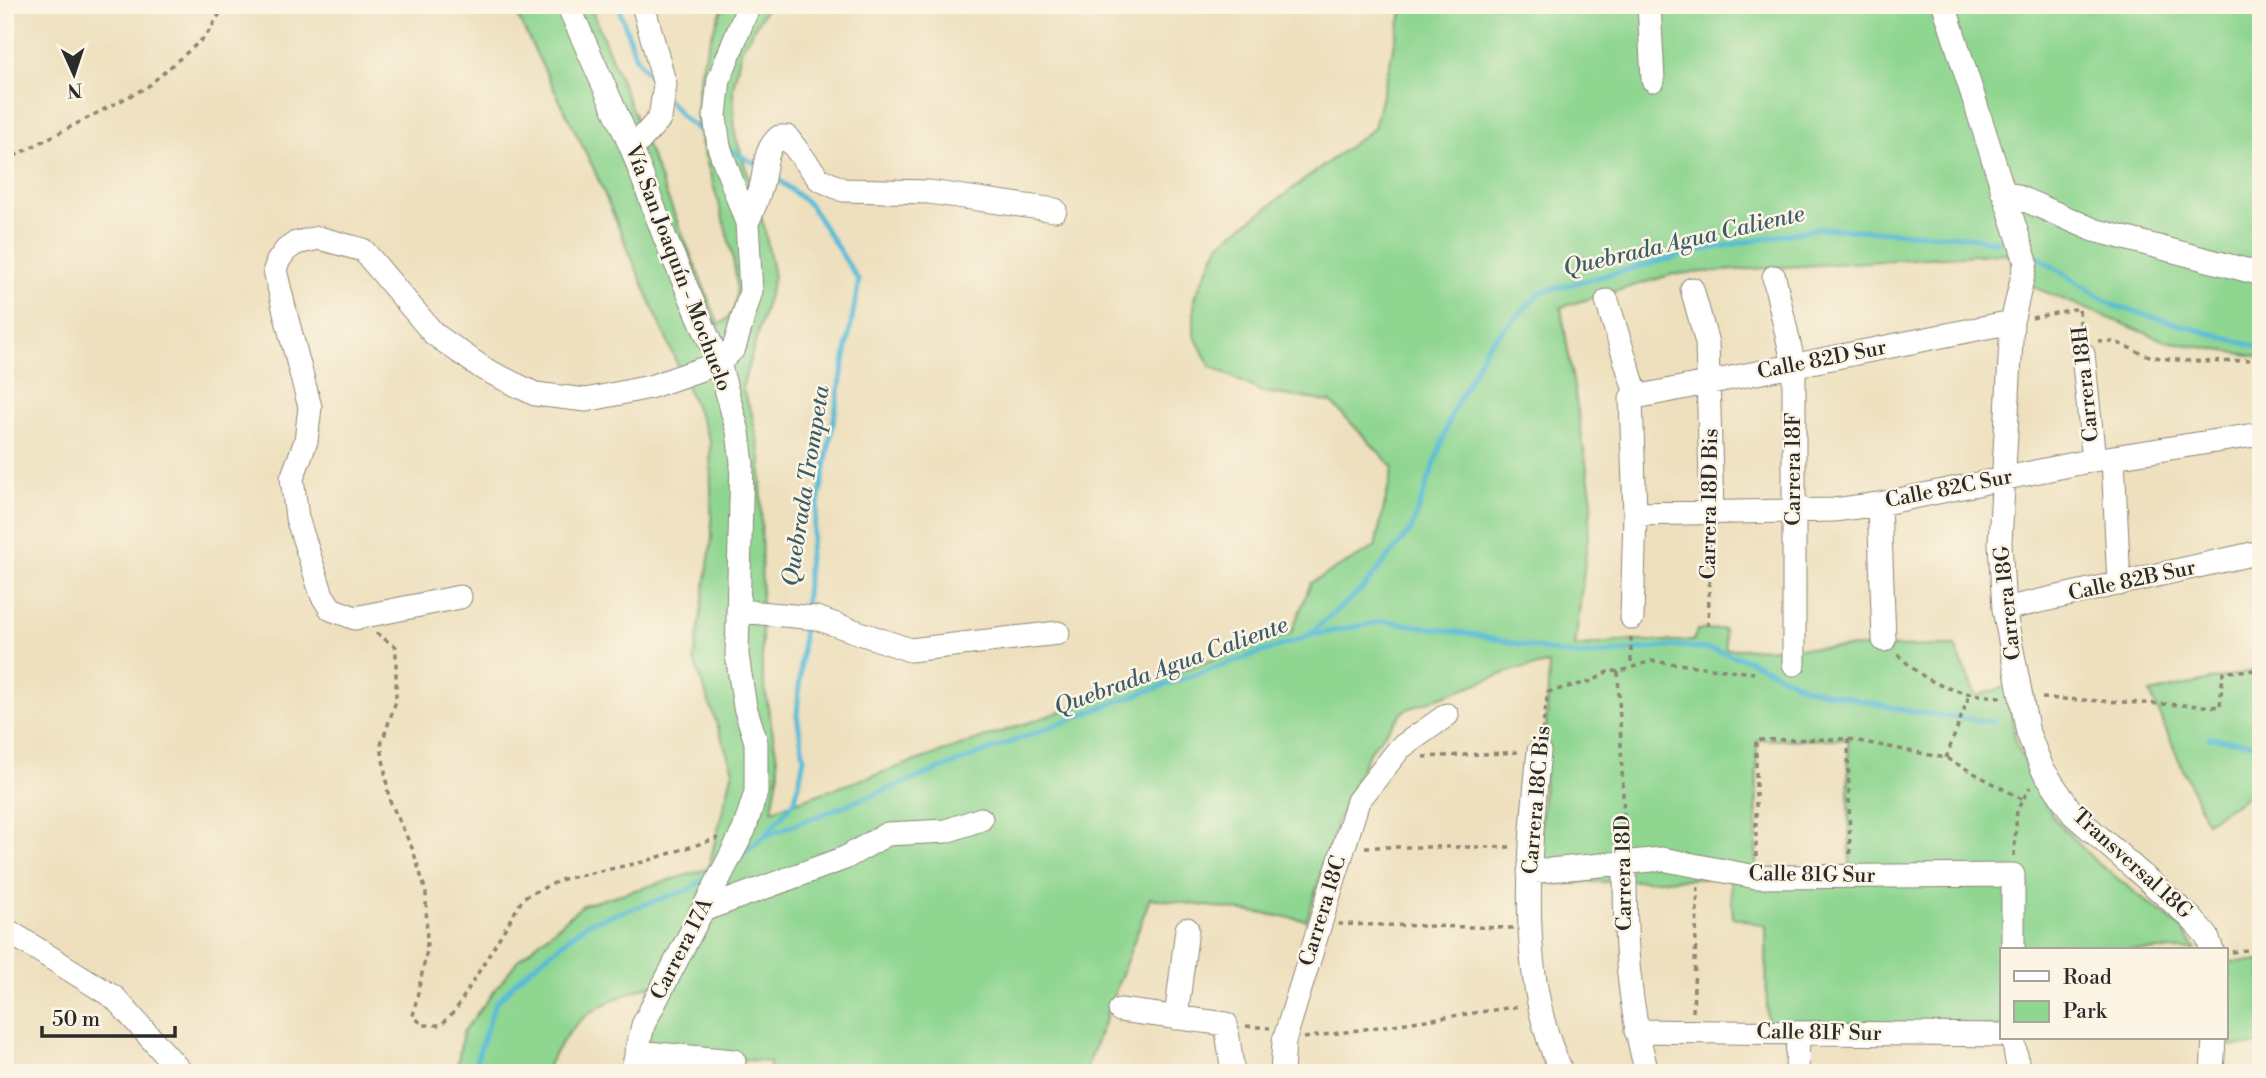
<svg xmlns="http://www.w3.org/2000/svg" width="2266" height="1078" font-family="'Libre Bodoni',serif">
  <style>
    .green { fill: #8fd691; stroke: #5d805e; stroke-width: 2; fill-rule: evenodd }
    .lines { fill: none; stroke-linecap: round; stroke-linejoin: round }
    .stream { stroke: #58bbd7; stroke-width: 5 }
    .minor-casing { stroke: #8c8674; stroke-width: 25 }
    .path { stroke: #8c8674; stroke-width: 3.5; stroke-dasharray: 5 5; stroke-linecap: butt }
    .minor { stroke: #fff; stroke-width: 23 }
    .labels { text-anchor: middle; dominant-baseline: central; stroke-width: 5; stroke-linejoin: round; paint-order: stroke }
    .street-label { font-size: 21px; fill: #2b2b2b; stroke: #fcf5e5 }
    .water-label { font-size: 23px; font-style: italic; fill: #3b5d67; stroke: #fcf5e5 }
  </style>
  <rect width="100%" height="100%" fill="#fcf5e5"/>
  <filter id="ink" filterUnits="userSpaceOnUse"><feTurbulence type="fractalNoise" baseFrequency=".0143" numOctaves="2"/><feDisplacementMap in="SourceGraphic" scale="14" xChannelSelector="R" yChannelSelector="G"/><feConvolveMatrix kernelMatrix="1 2 1 2 8 2 1 2 1" color-interpolation-filters="sRGB"/></filter>
  <filter id="wash" filterUnits="userSpaceOnUse"><feTurbulence type="fractalNoise" baseFrequency=".00686" numOctaves="4" result="noise"/><feDisplacementMap in="SourceGraphic" scale="28" xChannelSelector="R" yChannelSelector="G"/><feGaussianBlur stdDeviation="1.57" result="paint"/><feColorMatrix in="noise" values="0 0 0 0 0 0 0 0 0 0 0 0 0 0 0 0 0 1.4 0 .05"/><feComposite in="paint" operator="in"/></filter>
  <g filter="url(#wash)">
    <rect width="100%" height="100%" fill="#eee0be"/>
    <path class="green" d="M512,5H590L719,325C723,322 729,318 731,314C754,280 698,160 697,114C696,75 708,41 724,5H768L741,50L733,89L735,134L764,226L774,277L742,388L752,414L761,457L762,672L779,770L772,810L1291,633L1311,583L1375,547L1393,467L1331,402L1262,392L1210,366L1194,335V298L1220,243L1374,128L1404,5H2261V357L2165,341L2021,282L2007,253L1674,274L1561,307L1592,500L1575,647L1622,641H1693L1697,630L1724,629L1726,649L1955,646L1976,696L2007,686L2016,744L2053,817L2094,860L2182,929L2196,950H2002V1027L1767,1026L1766,926L1733,917L1730,880L1746,877L1539,884L1549,664L1514,670L1405,710L1370,750L1337,821L1307,920L1150,898L1085,1073H770V1062L628,1049L651,985C593,1006 573,1016 544,1073H456L463,1032L518,960L583,905L708,869L733,770L694,660L712,538L710,441L593,167ZM1848,739L1850,876L1756,877L1757,740Z
      M2261,669V788L2206,822L2150,693Z
      M2261,961V1045L2230,1046L2227,962Z"/>
    <g class="lines">
      <path class="stream" d="M618,5L636,58L655,82
        M669,101L682,117L710,139
        M730,150L758,165
        M769,172L810,205L859,281L809,554L805,610
        M2032,253L2112,305L2261,348
        M1306,636L1385,621L1477,635L1565,654L1584,655L1678,646L1714,650L1748,660L1807,688L1907,711L1994,722
        M2209,738L2261,744
        M765,836L1119,701L1306,637L1363,588L1411,530L1453,411L1486,347L1541,292L1704,250L1821,228L1964,236L1998,242
        M743,853L765,836L795,800L804,759L797,715L804,623
        M472,1073L495,1004L521,976L588,923L688,890L712,875"/>
    </g>
  </g>
  <g filter="url(#ink)">
    <g class="lines">
      <g class="minor-casing">
        <path id="minor" d="M568,5L632,149L665,238L719,363L738,432L742,463L737,655L745,707L756,742V792L744,830L643,1025L632,1073
          M1649,5L1653,80
          M1944,5L2026,262L2012,322L2000,543L2004,609L2028,733L2042,768L2073,814L2191,918L2207,936L2212,950
          M632,149L660,118L665,85L643,5
          M2002,190L2094,230L2261,274
          M747,223C752,212 757,201 760,190C767,170 762,152 779,137H787L819,179L843,190L929,192L1055,210
          M1774,277L1794,366V664
          M1692,289L1707,343L1712,512
          M1607,301L1637,397
          M2083,354L2094,460
          M2113,458L2119,584
          M1879,504L1884,640
          M1635,514L1834,510L1879,504L2094,460L2261,434
          M460,597L355,618L331,609L322,595L297,518L292,478L306,441L310,407L286,316L275,270L278,261L286,250L296,243L319,238L363,250L434,334L484,369L535,394L586,400L650,387L719,363L734,348L751,291L747,223L719,147L715,116L719,79L749,5
          M2004,609L2261,552
          M738,611L816,618L910,650L1058,633
          M1632,618L1635,514L1631,398L2012,322
          M1539,751C1529,853 1516,977 1562,1073
          M1625,865C1625,941 1627,998 1647,1073
          M1529,872L1662,859L1756,877L2013,875V950
          M703,910L845,858L887,834L946,831L981,819
          M5,929L115,998L182,1073
          M1120,1010L1226,1024L1233,1073
          M1176,1018L1187,929
          M1636,1031L2002,1035
          M2013,1038L2019,1073
          M636,1052L734,1061
          M1282,1073L1284,1041L1358,801L1400,748L1447,715
          M1797,1073L1798,1033
          M2212,1073L2214,1038"/>
      </g>
      <path class="path" d="M5,161L147,87L206,36L225,5
        M2032,318L2079,308L2081,336
        M2098,341C2119,339 2131,351 2150,356C2185,363 2221,363 2256,359
        M1708,626L1711,530
        M376,633L396,647V701L381,745L389,799L413,850L426,892L427,950L413,1016L423,1025H441L455,1011L524,897L563,879L643,862L718,838
        M1631,637V666
        M1898,654C1928,687 1960,695 2003,697
        M1618,672L1625,845
        M2042,698L2220,707L2223,672L2261,670
        M1542,732L1548,692L1593,681L1610,670L1618,672L1651,661L1754,673
        M1848,739L1850,857
        M1423,757L1520,752
        M1946,758L1969,696
        M1365,847H1512
        M2014,856L2017,810L2030,787
        M1756,857V740L1848,739L1946,758L2022,799
        M1338,924L1513,928
        M2232,952L2261,948
        M1693,1012L1698,884
        M1246,1026L1270,1028
        M1304,1038L1521,1006"/>
      <use href="#minor" class="minor"/>
    </g>
  </g>
  <g class="labels">
    <g class="street-label">
      <text transform="translate(678 268) rotate(69)">Vía San Joaquín - Mochuelo</text>
      <text transform="translate(1822 360) rotate(-11)">Calle 82D Sur</text>
      <text transform="translate(2086 384) rotate(-96)">Carrera 18H</text>
      <text transform="translate(1794 469) rotate(-90)">Carrera 18F</text>
      <text transform="translate(1949 489) rotate(-11)">Calle 82C Sur</text>
      <text transform="translate(1710 504) rotate(-89)">Carrera 18D Bis</text>
      <text transform="translate(2132 581) rotate(-12)">Calle 82B Sur</text>
      <text transform="translate(2008 603) rotate(-96)">Carrera 18G</text>
      <text transform="translate(1537 800) rotate(-85)">Carrera 18C Bis</text>
      <text transform="translate(2132 864) rotate(42)">Transversal 18G</text>
      <text transform="translate(1624 873) rotate(-91)">Carrera 18D</text>
      <text transform="translate(1812 875) rotate(1)">Calle 81G Sur</text>
      <text transform="translate(1323 911) rotate(-73)">Carrera 18C</text>
      <text transform="translate(682 949) rotate(-63)">Carrera 17A</text>
      <text transform="translate(1819 1033) rotate(1)">Calle 81F Sur</text>
    </g>
    <g class="water-label">
      <text transform="translate(1684 241) rotate(-13)">Quebrada Agua Caliente</text>
      <text transform="translate(806 486) rotate(-81)">Quebrada Trompeta</text>
      <text transform="translate(1171 666) rotate(-20)">Quebrada Agua Caliente</text>
    </g>
  </g>
  <rect width="2266" height="1078" fill="none" stroke="#fcf5e5" stroke-width="28"/>
  <rect x="2000" y="948" width="228" height="91" fill="#fcf5e5" stroke="#a8a49b" stroke-width="2"/>
  <rect x="2014" y="971" width="35" height="10" fill="#ffffff" stroke="#a8a49b" stroke-width="2"/>
  <text x="2063" y="984" font-size="21" fill="#2b2b2b">Road</text>
  <rect x="2014" y="1001" width="35" height="21" fill="#8fd691" stroke="#a8a49b" stroke-width="2"/>
  <text x="2063" y="1018" font-size="21" fill="#2b2b2b">Park</text>
  <g transform="translate(74 74) rotate(177)" stroke="#fcf5e5" stroke-width="5" paint-order="stroke">
  <path d="M0-5L12 26L0 18L-12 26Z" fill="#2b2b2b"/>
  <text y="-10" font-size="19" font-weight="bold" text-anchor="middle" fill="#2b2b2b">N</text>
  </g>
  <path d="M42 1026v10h133v-10" fill="none" stroke="#2b2b2b" stroke-width="3.5"/>
  <text x="52" y="1026" font-size="21" fill="#2b2b2b" stroke="#fcf5e5" stroke-width="5" paint-order="stroke">50 m</text>
</svg>
